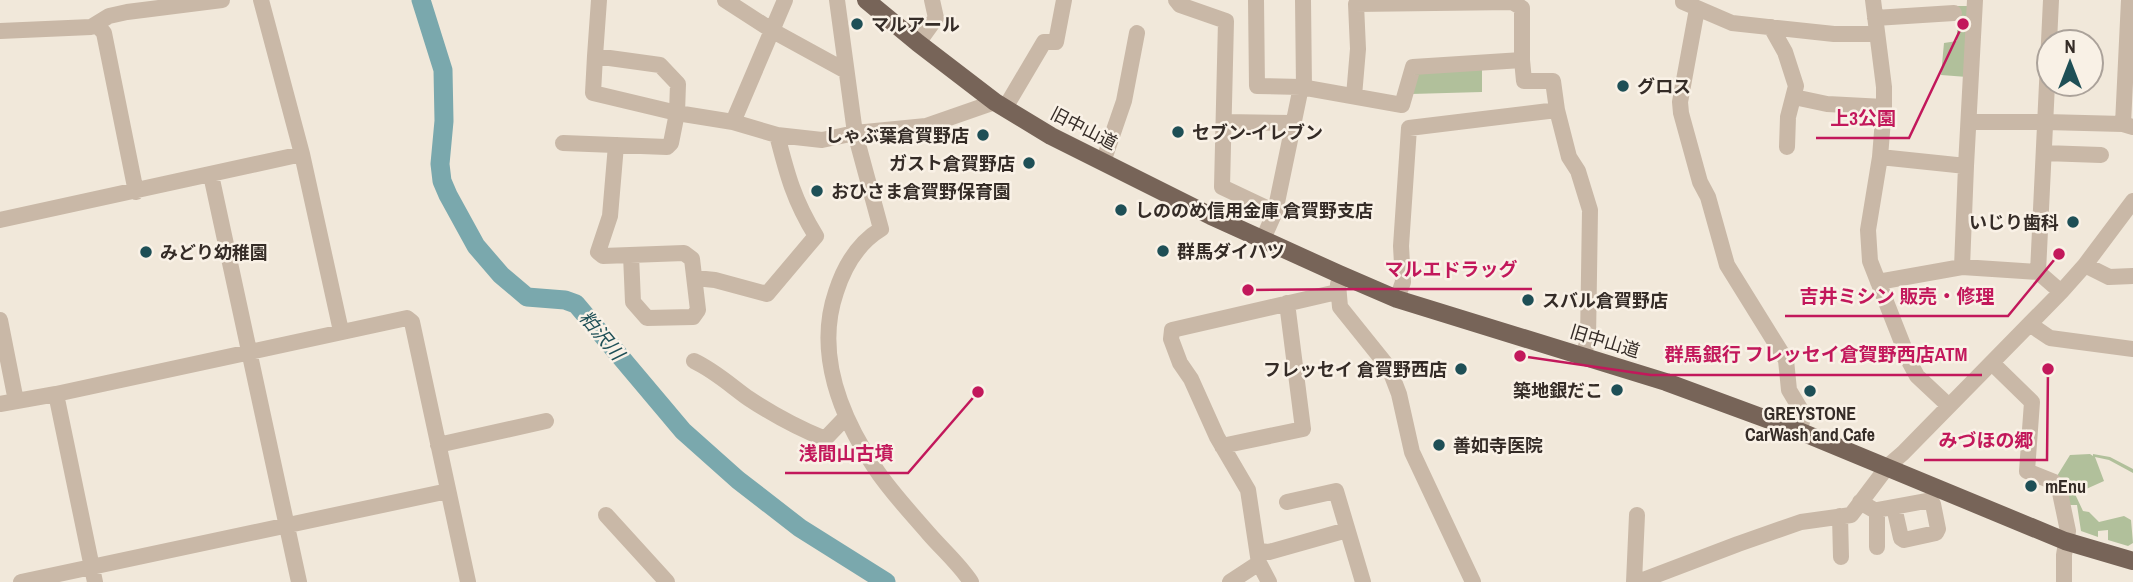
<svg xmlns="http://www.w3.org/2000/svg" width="2133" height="582" font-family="'Archivo Narrow','Noto Sans JP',sans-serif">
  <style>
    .green { fill: #b1c09b }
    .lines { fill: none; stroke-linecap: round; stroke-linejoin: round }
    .river { stroke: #7aa8ad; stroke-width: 19 }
    .minor { stroke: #c9b8a7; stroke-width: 16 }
    .major { stroke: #776458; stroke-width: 18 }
    .poi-dot { fill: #1e4f56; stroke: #f9f1e6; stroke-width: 2.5 }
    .labels { text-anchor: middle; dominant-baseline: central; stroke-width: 5; stroke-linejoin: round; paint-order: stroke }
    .poi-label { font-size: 18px; font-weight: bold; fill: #352c27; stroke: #f9f1e6; text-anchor: start }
    .street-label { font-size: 18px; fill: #352c27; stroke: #f9f1e6 }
    .water-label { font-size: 19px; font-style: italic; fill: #1e4f56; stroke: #f9f1e6 }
    .leader { fill: none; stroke: #c2185b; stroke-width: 2.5 }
    .callout-dot { fill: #c2185b; stroke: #f9f1e6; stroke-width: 2.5 }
    .callout-label { font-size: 19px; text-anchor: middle; font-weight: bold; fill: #c2185b; stroke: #f9f1e6; stroke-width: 5; stroke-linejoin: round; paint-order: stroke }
  </style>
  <rect width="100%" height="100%" fill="#f1e8da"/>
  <path class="green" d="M1957,6H1970L1967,77L1941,75L1944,43L1957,41Z
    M1482,66V92L1411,94L1415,73Z
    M2090,454L2093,456V454L2110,457L2133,469V473L2109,460L2095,457L2104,481L2075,494L2083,511L2089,512L2099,522L2124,516L2131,520L2133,543L2128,546L2108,540V530L2098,531V537L2081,531L2077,505H2069L2057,476L2070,455Z"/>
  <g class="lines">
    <path class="river" d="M421,0L443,70L444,121L440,164L442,181L448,195L476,246L501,275L527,297L565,300L576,304L683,431L738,480L800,528L886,582"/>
    <path class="minor" d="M261,0L302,154L341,331
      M599,0L595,56L660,65L678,84L677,113L733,122L777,135L822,140L855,133L926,126L995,102
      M725,0L773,31L846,71
      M837,0L855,133L881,229C858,243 844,267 836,292C815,353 841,417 875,468C890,491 911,513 929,534C943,550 960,565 971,582
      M1176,0L1180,5L1226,21L1222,187L1275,212
      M1256,0L1257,86L1301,87
      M1303,0L1304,87
      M1683,0V2L1732,23L1834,34H1877
      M1873,0L1884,87V107L1880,157L1868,230L1870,261L1910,363L1917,376L1949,406
      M1697,9L1680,102L1681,113L1700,182L1708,197L1727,265L1786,360L1789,390L1804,415L1799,431
      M1875,18L1954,13
      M97,25L104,33L136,192
      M1771,27L1785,52L1796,86L1788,117L1787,147
      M0,31L91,27L109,16L127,12L222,0
      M918,43L936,18L932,0
      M1354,96L1358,49L1356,4L1512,2L1522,8V60L1524,81H1553L1557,110L1569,157L1578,171L1590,210L1588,340L1583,356
      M1794,97L1827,104L1884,107
      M1005,108L1044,42H1056L1064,0
      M733,122L785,0
      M1224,122L1294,123
      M1969,122H2046L2123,124L2133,127
      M2123,124L2129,0
      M563,143L667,147L671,143L677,113L593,93L595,56
      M616,145L610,216L598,252L603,256L684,253L692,259L698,310L693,317L647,318L633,302L631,255
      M2044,153L2101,155
      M1880,157L1966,166
      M1103,162L1124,101L1137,33
      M211,175L299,582
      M0,220L302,154
      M1263,239L1275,212L1301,87L1402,105L1413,67L1522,60
      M2085,265L2109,277L2133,276
      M1962,267L1966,166L1975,0
      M2038,272L2051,0
      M695,278L715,280L767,294L816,236C794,201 787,174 777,135
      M1878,282L1962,267L2038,272L2061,292
      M1338,284L1340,307L1389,368L1399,394L1412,452L1473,582
      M1397,299L1403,282L1401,246L1409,128L1557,110
      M0,320L16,401
      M2031,325L2050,338L2133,349
      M694,361C715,371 730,385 748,398C772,414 798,428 825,439L846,417
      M1992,363L2032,402L2027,471L2054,482L2059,488L2068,531L2064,555V582
      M56,394L95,582
      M0,404L56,394L407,318L412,322L468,582
      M438,445L546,421
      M1222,446L1303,429L1287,303
      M1287,502L1336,491L1363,582
      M1860,502L1874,510H1877L1926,501L1933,504L1938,529L1936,533L1904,540L1901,538L1894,507
      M1877,510V547
      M606,515L667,582
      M1840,516L1841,557
      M1258,551L1269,552L1347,530
      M21,582L448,491
      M1230,582L1259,563
      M1269,582L1259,563L1248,490L1217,437L1191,379L1180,363L1171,339L1172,330L1337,292
      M1634,582L1637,515
      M1638,582L1738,544L1801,522L1851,515L1888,466L1903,453L2061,292L2085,265L2133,201"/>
    <path class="major" d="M866,0L918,43L995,102L1051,136L1211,216L1339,274L1397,299L1666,382L1799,431L2065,541L2133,561"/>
  </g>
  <g class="poi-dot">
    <circle cx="857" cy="24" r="7"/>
    <circle cx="1623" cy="86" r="7"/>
    <circle cx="1178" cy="132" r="7"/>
    <circle cx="983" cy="135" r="7"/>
    <circle cx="1029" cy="163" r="7"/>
    <circle cx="817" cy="191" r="7"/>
    <circle cx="1121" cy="210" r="7"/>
    <circle cx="2073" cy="222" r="7"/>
    <circle cx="1163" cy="251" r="7"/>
    <circle cx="146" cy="252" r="7"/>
    <circle cx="1528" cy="300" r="7"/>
    <circle cx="1461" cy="369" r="7"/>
    <circle cx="1617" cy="390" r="7"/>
    <circle cx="1810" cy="391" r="7"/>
    <circle cx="1439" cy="445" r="7"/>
    <circle cx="2031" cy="486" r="7"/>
  </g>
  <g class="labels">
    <g class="poi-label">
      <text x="871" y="24">マルアール</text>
      <text x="1637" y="86">グロス</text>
      <text x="1192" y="132">セブン-イレブン</text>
      <text x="969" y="135" text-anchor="end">しゃぶ葉倉賀野店</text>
      <text x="1015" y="163" text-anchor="end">ガスト倉賀野店</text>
      <text x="831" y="191">おひさま倉賀野保育園</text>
      <text x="1135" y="210">しののめ信用金庫 倉賀野支店</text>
      <text x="2059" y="222" text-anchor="end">いじり歯科</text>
      <text x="1177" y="251">群馬ダイハツ</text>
      <text x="160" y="252">みどり幼稚園</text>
      <text x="1542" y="300">スバル倉賀野店</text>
      <text x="1447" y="369" text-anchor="end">フレッセイ 倉賀野西店</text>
      <text x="1603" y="390" text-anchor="end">築地銀だこ</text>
      <text x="1810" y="413" text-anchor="middle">GREYSTONE<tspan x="1810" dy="21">CarWash and Cafe</tspan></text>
      <text x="1453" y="445">善如寺医院</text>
      <text x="2045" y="486">mEnu</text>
    </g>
    <g class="street-label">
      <text transform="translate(1084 128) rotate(27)">旧中山道</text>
      <text transform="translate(1605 341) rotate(17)">旧中山道</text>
    </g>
    <g class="water-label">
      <text transform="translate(602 335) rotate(50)">粕沢川</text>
    </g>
  </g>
  <path class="leader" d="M1963 24L1909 138H1816M1248 290L1371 289H1532M2059 254L2008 316H1785M1520 356L1651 375H1982M2048 369L2047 460H1924M978 392L908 473H785"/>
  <g class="callout-dot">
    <circle cx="1963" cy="24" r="7"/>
    <circle cx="1248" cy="290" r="7"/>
    <circle cx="2059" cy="254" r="7"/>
    <circle cx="1520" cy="356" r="7"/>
    <circle cx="2048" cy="369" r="7"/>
    <circle cx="978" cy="392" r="7"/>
  </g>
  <g class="callout-label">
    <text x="1863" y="125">上3公園</text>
    <text x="1451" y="276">マルエドラッグ</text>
    <text x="1897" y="303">吉井ミシン 販売・修理</text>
    <text x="1816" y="361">群馬銀行 フレッセイ倉賀野西店ATM</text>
    <text x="1986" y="447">みづほの郷</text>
    <text x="846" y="460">浅間山古墳</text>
  </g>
  <g transform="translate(2070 63)"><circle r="33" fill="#f9f1e6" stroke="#aba29a" stroke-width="2"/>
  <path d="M0-5L12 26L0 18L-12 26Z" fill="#1e4f56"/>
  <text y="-10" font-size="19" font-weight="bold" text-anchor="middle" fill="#352c27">N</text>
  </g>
</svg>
